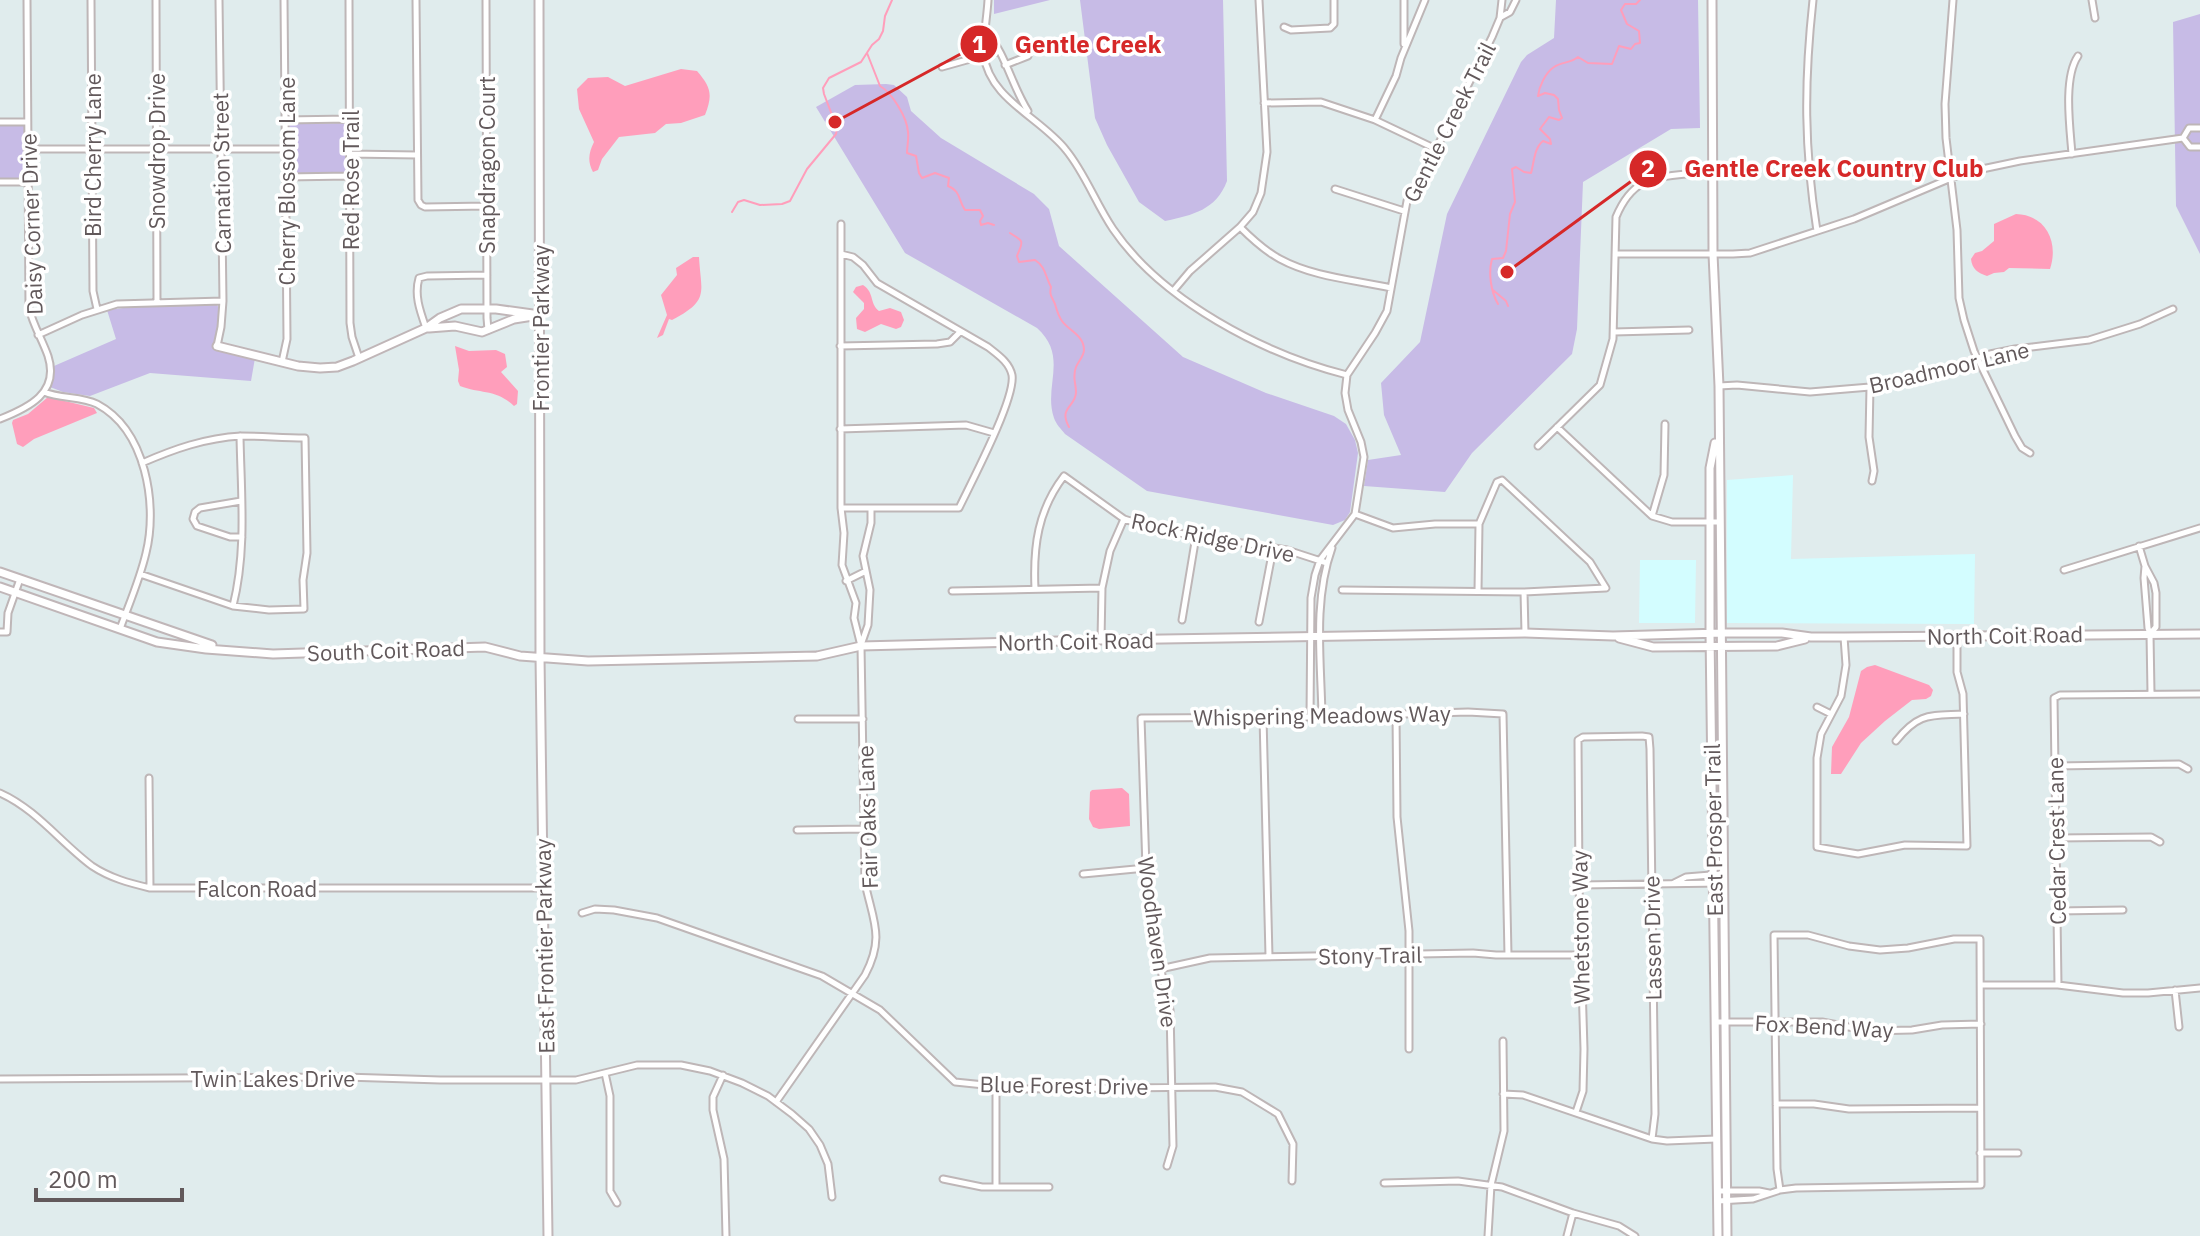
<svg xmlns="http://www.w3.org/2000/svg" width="2200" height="1236" font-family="'IBM Plex Sans',sans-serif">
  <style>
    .commercial { fill: #d3fdff }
    .green { fill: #c7bbe6 }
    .water { fill: #ff9ebb }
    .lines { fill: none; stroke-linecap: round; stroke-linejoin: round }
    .stream { stroke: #ff9ebb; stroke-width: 2 }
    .street-casing { stroke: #beb6b7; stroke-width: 9 }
    .secondary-casing { stroke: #c0b6b8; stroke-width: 11 }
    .street { stroke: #fff; stroke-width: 5 }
    .secondary { stroke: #fff; stroke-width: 7 }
    .labels { text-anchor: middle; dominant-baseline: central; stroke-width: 7; stroke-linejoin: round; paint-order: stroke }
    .street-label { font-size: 22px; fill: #62595b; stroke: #fff }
    .leader { fill: none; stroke: #d62828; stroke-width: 3 }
    .callout-dot { fill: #d62828; stroke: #fff; stroke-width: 3 }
    .mark-label { font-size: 24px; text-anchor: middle; font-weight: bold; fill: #fff }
    .callout-label { font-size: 24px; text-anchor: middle; font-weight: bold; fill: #d62828; stroke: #fff; stroke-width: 7; stroke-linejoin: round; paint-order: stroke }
  </style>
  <rect width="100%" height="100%" fill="#e0eced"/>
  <path class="commercial" d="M1793,475L1791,559L1975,554L1974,624L1727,623V480Z
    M1640,560H1696L1695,623H1639Z"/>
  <path class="green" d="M994,0H1050L994,14Z
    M1080,0H1223L1227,181C1216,210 1193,215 1165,221L1139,202L1107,145L1095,118Z
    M1556,0H1698L1700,128L1671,129L1583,182L1577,329L1572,354L1472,453L1445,492L1364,486L1368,460L1401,455L1384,415L1381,383L1420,342L1447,214L1521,62L1527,55L1554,38Z
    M2200,14V254L2176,206L2173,22Z
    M886,84L894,85L907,97L911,111L941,138L1034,194L1049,209L1059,246L1183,357L1266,393L1334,416L1346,424L1355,440L1358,453L1350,512L1345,520L1333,525L1147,491L1065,434C1061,429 1056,424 1054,418C1043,386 1069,357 1037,328L905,253L816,107L855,85Z
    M343,123L346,127V170L344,173L291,174L289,171L288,127L290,124Z
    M0,124H22L24,126L25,176L22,179H0Z
    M216,304L220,309L213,349L255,358L251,381L150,373L90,396L63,392L50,387L54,366L116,339L107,310L148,305Z"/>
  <path class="water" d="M681,69L697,71C711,87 713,95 705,115L681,123L666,124L655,133L619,137L602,159L598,170L593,172C587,161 589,152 594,142L579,109L577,89L588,78L608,77L625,86Z
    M2016,214C2046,215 2059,242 2050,269L2009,268L2004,272L1994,273L1987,276C1978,273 1972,269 1971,259L1975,253L1982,251L1994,241V224Z
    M693,257H699C701,293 710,300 672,320L669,319L663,335L657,338L667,315L661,295L677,275L676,268Z
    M863,285C875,293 869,303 879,311L890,308L901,312L904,320L901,327L896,329L881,324L865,332L857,329L856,318L864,309V303L853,292L856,287Z
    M455,346L469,351L496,350L505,354L507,367L501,372L518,391L517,404L514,406C496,389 481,394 460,386L458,381L459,370Z
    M48,397L94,408L97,413L34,439L23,447L17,444L12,423L13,420L28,414Z
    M1875,665L1929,685L1933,690L1931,696L1926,699L1912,700L1885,721L1861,743L1841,774H1831L1832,747L1849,717L1861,671L1867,667Z
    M1122,788L1129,794L1130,826L1099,829L1093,827L1089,819L1090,792L1092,790Z"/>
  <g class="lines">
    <path class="stream" d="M867,53L880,86C892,93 907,117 908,132C909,139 907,146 907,153L916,156L919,173L922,178L935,173L949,178L948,186C961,191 958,200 965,210H980L983,216L980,221L981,225L988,223L994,225
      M732,212L738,202L744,200L760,205L782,204L790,201L807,169L836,134L837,128L824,94L823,88L829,78L861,62L872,45L879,39L883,31L885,16L892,0
      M1010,233C1025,242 1023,241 1017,256L1019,262L1035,260C1046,267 1045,276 1051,287C1049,295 1052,297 1055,304C1057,311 1058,315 1062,321C1069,331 1084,335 1084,350C1084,356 1078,362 1076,367C1072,377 1076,383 1076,392C1076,407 1058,407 1069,427
      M1493,290L1506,301L1508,306
      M1498,304C1491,292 1488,273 1492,259L1503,258L1506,251L1510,214L1515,202L1512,169L1516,167L1524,172L1531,173C1534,163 1534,148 1543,141L1551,144L1550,139L1540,129L1549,117L1559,120L1562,118L1559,110L1558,99L1554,95L1545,93L1538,96C1539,87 1545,73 1554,67C1561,62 1571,63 1578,57L1588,63L1612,64L1619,46L1631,49L1635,44L1640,43L1639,31L1627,24L1621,10L1625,4H1636L1640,0"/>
    <g class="street-casing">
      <path id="street" d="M91,0L93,291L97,309
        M156,0L157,302
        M349,0L350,323L352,337L359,358
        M416,0L418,200L421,205L425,207L487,206
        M486,0L487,318L488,330
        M988,0C987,18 983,37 984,55C989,99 1041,118 1066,150C1085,173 1096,204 1113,229C1162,301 1264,354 1347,375
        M1404,0V44
        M1813,0C1804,83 1804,148 1817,231
        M1953,0L1945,104L1946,138L1957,230L1959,298L1964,320L1974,351L2015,436L2022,448L2030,453
        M2092,0L2095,18
        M1501,17L1510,12L1516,0
        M1284,27L1291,30L1330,28L1334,24V0
        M987,32C1006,55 1012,86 1028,111
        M1005,65L1028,56
        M942,67L999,51
        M1264,103L1321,102L1375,120L1436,149
        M285,120L349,119
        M1375,120L1396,76L1401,58L1425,0
        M0,122H27
        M2200,128H2189L2183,138L2190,147H2200
        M27,149H285
        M349,154L417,155
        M2072,154C2070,128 2063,78 2078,56
        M286,177L349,176
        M0,182H28
        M1335,189L1404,211
        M1240,227C1252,239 1265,251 1280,259C1313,277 1355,280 1391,288
        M841,254L853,257L863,265L877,283L988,347C998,355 1009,362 1012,375C1016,398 971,483 959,508H841
        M1615,254H1733L1750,253L1854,219L1963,173L2020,161L2183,138
        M1174,290L1190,271L1240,227L1253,212L1261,193L1267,152L1259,0
        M426,328C420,311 414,295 419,278L427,276L487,275
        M1614,332L1689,330
        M38,335L82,315L117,304L223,301
        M217,346L221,327L223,301L219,0
        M840,346L937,344L950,342L960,332
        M282,362L287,339L284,0
        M1719,386L1737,385L1810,392L1870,387L1921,378L1990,354L2015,349L2089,340L2140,324L2173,309
        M1870,387L1869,437L1874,471L1872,481
        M44,392C61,399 81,396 97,404C146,430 158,505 146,553C140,579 129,604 120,629
        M0,419C28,408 60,393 48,356C42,339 33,325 29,308L27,0
        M1557,427L1652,516L1672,522H1720
        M840,429L966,425L994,433
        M1538,446L1600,385L1613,339L1616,217C1631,181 1650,177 1686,174
        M241,501L200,508L195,512L193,519L197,526L230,537H242
        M1355,514L1393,528L1435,524H1479
        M1652,516L1664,475L1665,424
        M2139,546L2145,566L2154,583L2156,593V627L2150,634L2148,628L2144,578L2145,566
        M2064,570L2200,528
        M140,574L233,606L269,610L304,609L303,580L307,553L305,438C283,438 262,436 241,436C205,438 174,449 142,463
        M846,581L866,571
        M1035,589C1033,546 1038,510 1064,476L1124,519L1159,530L1287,550L1327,563
        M1342,590L1524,592L1525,633
        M952,591L1102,588
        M1478,591L1479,524L1497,482L1502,480L1590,562L1606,588L1524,592
        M233,606C247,550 241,493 240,436
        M1182,620L1196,536
        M1259,622L1273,549
        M0,632H7L8,613L20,579
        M2150,634L2151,693
        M1844,637L1846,665L1841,696L1821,734L1817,758V847L1858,854L1905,845L1967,846L1963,694L1957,672V636
        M1101,640L1102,588L1110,551L1124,519
        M861,645L868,625L870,590L863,556L871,523V508
        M1817,707L1831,714
        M1396,714L1397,817L1409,931V1049
        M1322,716C1321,660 1313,601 1332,548
        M1263,717L1269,956
        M1310,717L1311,598L1315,575L1320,560L1355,514L1364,457L1361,442L1348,410L1345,393L1347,375L1375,333L1387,311L1407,201L1436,149L1492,37L1500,18L1502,0
        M798,719H863
        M1896,741C1919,712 1930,716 1964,714
        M2056,766L2179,764L2188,769
        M149,778L150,888
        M0,793C36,809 61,843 92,866C110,878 129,883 150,888H543
        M797,830L865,829
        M2056,838L2151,837L2160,842
        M1083,874L1146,868
        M1674,883L1686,877L1723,874
        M1579,885L1723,883
        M2057,911L2123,910
        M582,913L595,909L614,910L657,918L822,976L880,1010L955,1082L1024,1089L1215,1087L1242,1092L1278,1114L1293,1144L1292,1181
        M1160,969L1210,958L1473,953L1496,955H1580
        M1981,985H2058L2123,993H2148L2200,988
        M2058,985L2054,698L2060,695L2200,694
        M2175,990L2179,1027
        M1715,1022H1822L1870,1031L1912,1030L1942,1025L1981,1024
        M605,1073L610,1096V1191L617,1203
        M723,1075L713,1097V1110L724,1159L726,1236
        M0,1079L345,1077L440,1080H576L637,1065H681L710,1071L742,1083L768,1096L792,1114L809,1129L820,1145L828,1164L832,1197
        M996,1086V1187
        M1503,1094L1523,1095L1652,1139L1667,1141L1716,1139
        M776,1102L865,975C885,937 873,921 865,883L861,646L854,618L856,603L842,565L844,533L841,508V224
        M1776,1104H1814L1849,1109L1980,1108
        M1576,1112L1583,1091L1584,1049L1579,885L1578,740L1583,737L1642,736L1649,737L1650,749L1655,1114L1652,1139
        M1980,1153H2018
        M1167,1166L1173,1146L1170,1010L1152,931L1146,868L1141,718L1310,717L1468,712L1503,714L1508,955
        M943,1179L982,1187H1049
        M1384,1183L1458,1181L1502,1187L1573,1213L1619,1226L1635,1236
        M1718,1191H1759L1769,1193
        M1718,1201L1753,1199L1780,1190L1796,1188L1981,1185L1980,939H1954L1908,948L1880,950L1849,946L1808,935H1774L1777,1169L1780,1190
        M1488,1236L1491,1185L1504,1131L1503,1041
        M1567,1236L1573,1213"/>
    </g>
    <g class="secondary-casing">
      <path id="secondary" d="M539,0L540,657L548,1236
        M1712,0L1713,254L1719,386L1727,1236
        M429,328L455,326L482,332L514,319L533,316
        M217,346L298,366L320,368L337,367L353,361L426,328L440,318L461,309H496L540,315
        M1715,443L1710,468V633L1718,1236
        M0,572L212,645
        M0,587L157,642L206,649L273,654L485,647L520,656L588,661L817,656L861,646L1101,640L1525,633L1613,636L1721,633H1782L1811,637H1844L2200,634
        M1619,638L1653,647L1777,646L1805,639"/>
    </g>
    <use href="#street" class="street"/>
    <use href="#secondary" class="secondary"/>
  </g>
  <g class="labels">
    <g class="street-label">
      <text transform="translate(1449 122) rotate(-63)">Gentle Creek Trail</text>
      <text transform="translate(156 151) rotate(-90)">Snowdrop Drive</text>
      <text transform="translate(92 155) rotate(-90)">Bird Cherry Lane</text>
      <text transform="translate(486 165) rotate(-90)">Snapdragon Court</text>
      <text transform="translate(221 173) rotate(-91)">Carnation Street</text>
      <text transform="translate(350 180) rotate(-90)">Red Rose Trail</text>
      <text transform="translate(286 181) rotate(-90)">Cherry Blossom Lane</text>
      <text transform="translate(31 224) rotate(-92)">Daisy Corner Drive</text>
      <text transform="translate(540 328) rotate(-90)">Frontier Parkway</text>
      <text transform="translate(1949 367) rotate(-13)">Broadmoor Lane</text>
      <text transform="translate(1213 537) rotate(12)">Rock Ridge Drive</text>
      <text transform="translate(2005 635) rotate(-1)">North Coit Road</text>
      <text transform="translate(1076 641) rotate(-1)">North Coit Road</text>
      <text transform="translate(386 650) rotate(-2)">South Coit Road</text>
      <text transform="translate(1322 715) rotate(-1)">Whispering Meadows Way</text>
      <text transform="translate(867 817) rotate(-92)">Fair Oaks Lane</text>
      <text transform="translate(1713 830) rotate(-91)">East Prosper Trail</text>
      <text transform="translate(2056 841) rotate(-91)">Cedar Crest Lane</text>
      <text x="257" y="888">Falcon Road</text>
      <text transform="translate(1580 927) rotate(-91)">Whetstone Way</text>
      <text transform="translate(1652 938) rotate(-91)">Lassen Drive</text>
      <text transform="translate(1158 942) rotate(82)">Woodhaven Drive</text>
      <text transform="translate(544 946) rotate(-91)">East Frontier Parkway</text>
      <text transform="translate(1370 955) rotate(-1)">Stony Trail</text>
      <text transform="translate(1824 1026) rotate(3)">Fox Bend Way</text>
      <text x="273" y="1078">Twin Lakes Drive</text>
      <text transform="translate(1064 1085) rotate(1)">Blue Forest Drive</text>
    </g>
  </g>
  <path class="leader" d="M835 122L979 44M1507 272L1648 169"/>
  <g class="callout-dot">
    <circle cx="835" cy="122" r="8"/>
    <circle cx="1507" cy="272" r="8"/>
    <circle cx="979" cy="44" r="20"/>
    <circle cx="1648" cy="169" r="20"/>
  </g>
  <g class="mark-label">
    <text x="979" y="53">1</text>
    <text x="1648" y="177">2</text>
  </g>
  <g class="callout-label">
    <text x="1088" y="53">Gentle Creek</text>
    <text x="1834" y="177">Gentle Creek Country Club</text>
  </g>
  <path d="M36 1188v12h146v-12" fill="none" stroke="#62595b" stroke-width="4"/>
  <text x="48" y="1188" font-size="24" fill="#62595b" stroke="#ffffff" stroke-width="6" paint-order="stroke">200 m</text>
</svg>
